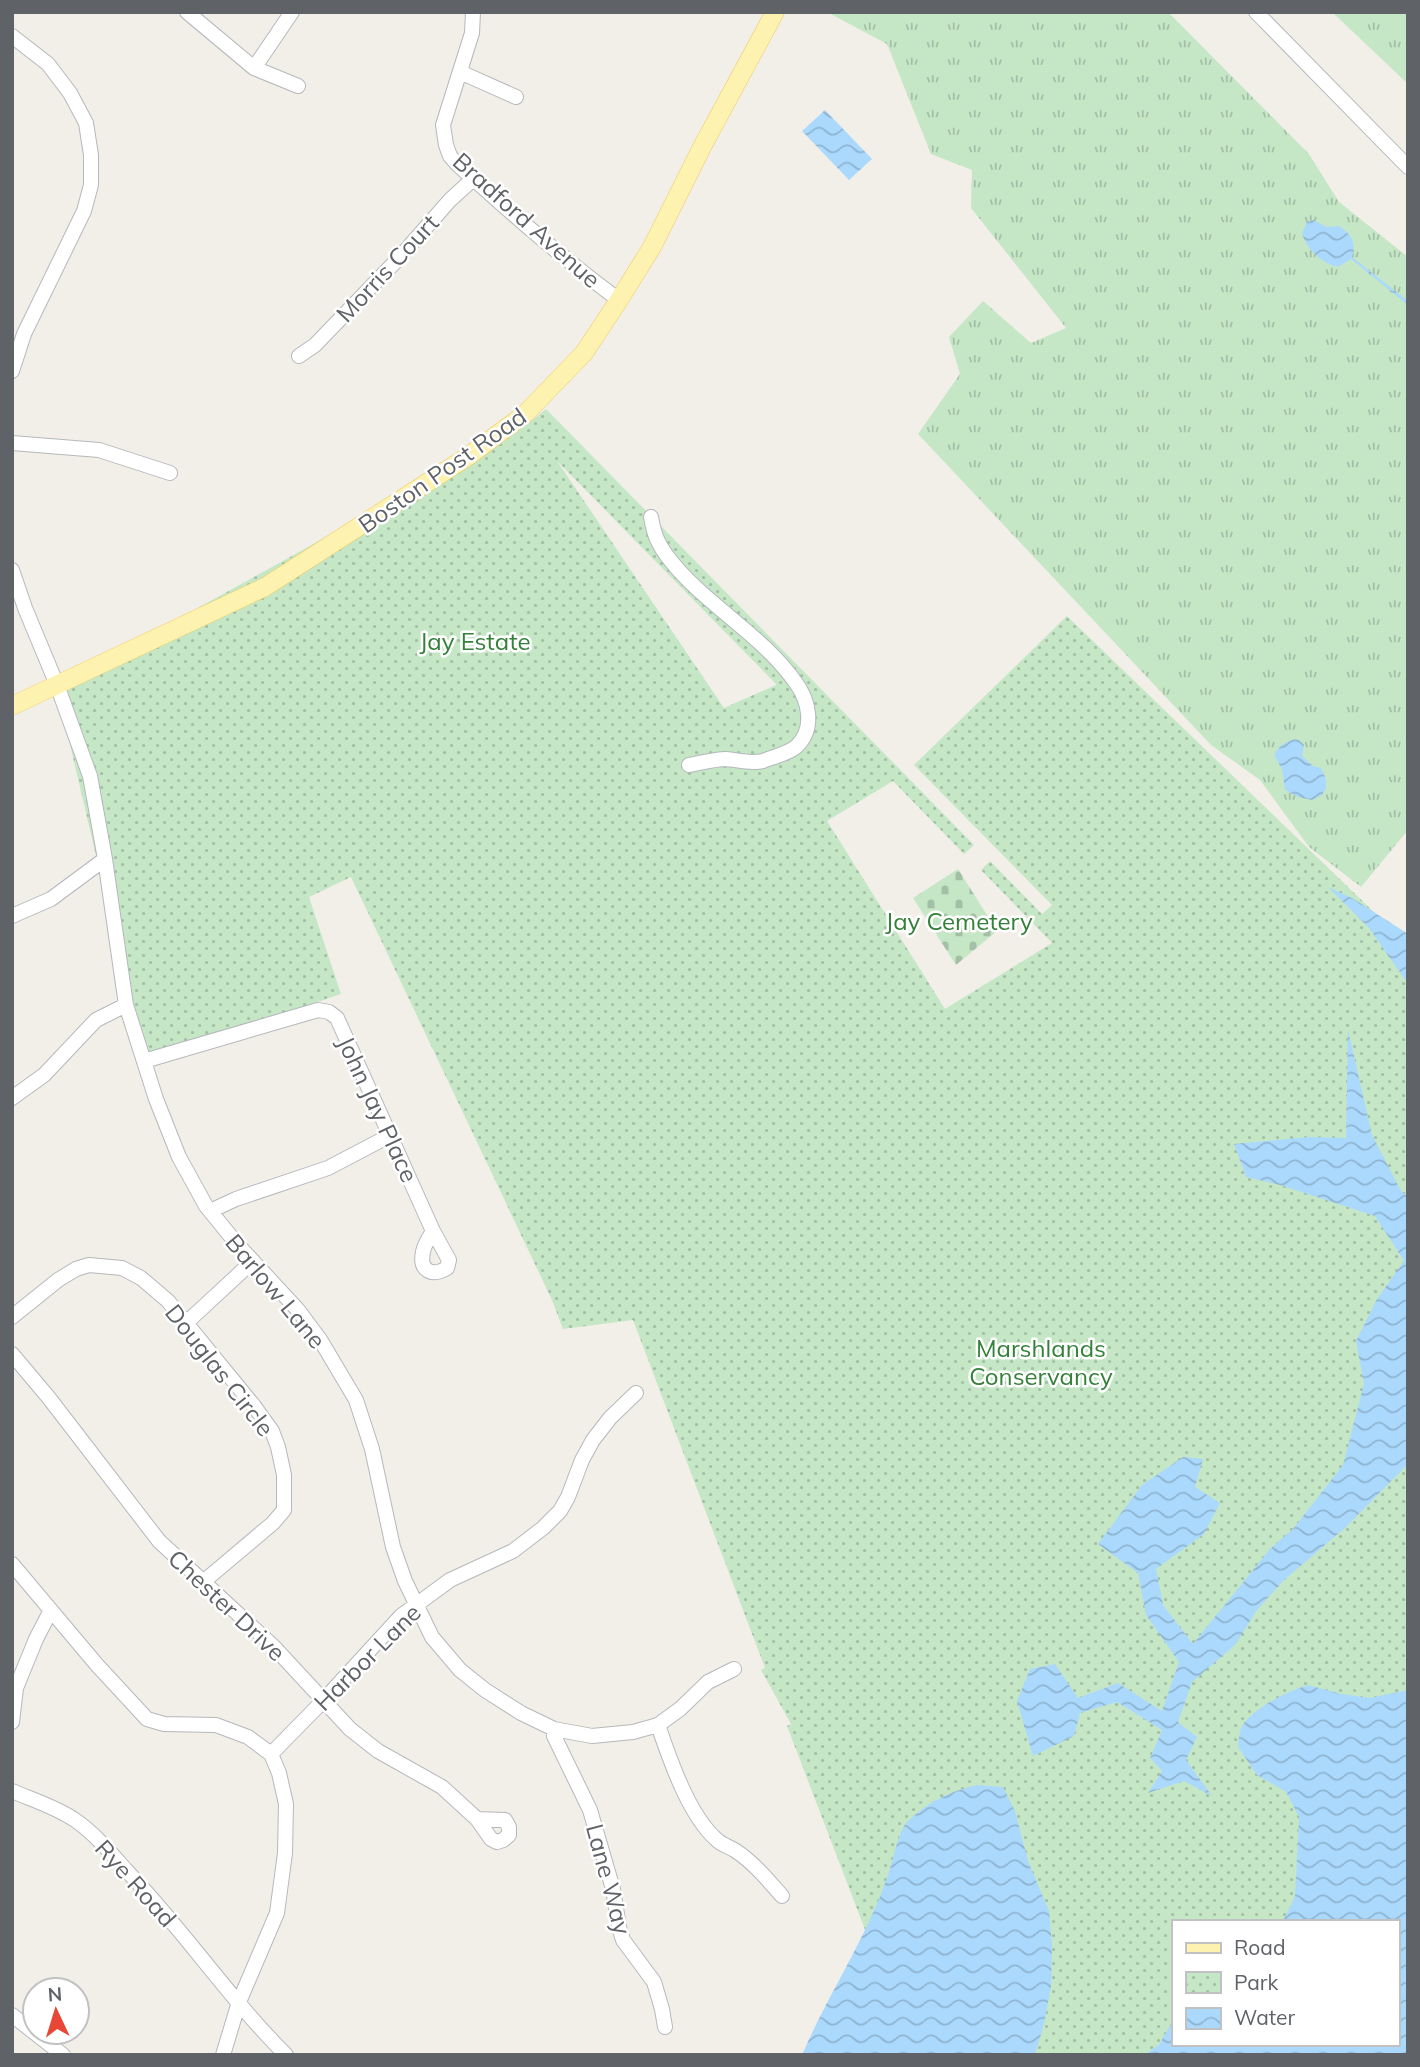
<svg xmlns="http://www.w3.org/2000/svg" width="1420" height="2067" font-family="Mulish,sans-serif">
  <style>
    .grass { fill: url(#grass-tufts) }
    .cemetery { fill: url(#cemetery-stones) }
    .park { fill: url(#park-dots); fill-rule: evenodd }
    .water { fill: url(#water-waves) }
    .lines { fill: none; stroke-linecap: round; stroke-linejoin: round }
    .minor-casing { stroke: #b5b8bc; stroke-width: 16 }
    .major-casing { stroke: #f0ca62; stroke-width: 19 }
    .minor { stroke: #fff; stroke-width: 14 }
    .major { stroke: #fef2b0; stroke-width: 18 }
    .labels { text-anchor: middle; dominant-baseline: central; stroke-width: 5; stroke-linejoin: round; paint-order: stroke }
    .street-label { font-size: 24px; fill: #5f6368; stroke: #fff }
    .park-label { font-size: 24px; fill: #35813a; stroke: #fff }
  </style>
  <defs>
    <pattern id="grass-tufts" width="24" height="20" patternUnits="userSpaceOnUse" patternTransform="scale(1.75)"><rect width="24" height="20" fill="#c5e7c6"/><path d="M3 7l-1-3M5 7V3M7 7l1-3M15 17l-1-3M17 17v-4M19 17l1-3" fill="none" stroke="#a3bfa5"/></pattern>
    <pattern id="cemetery-stones" width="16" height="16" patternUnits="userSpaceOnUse" patternTransform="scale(1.75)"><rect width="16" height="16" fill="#c5e7c6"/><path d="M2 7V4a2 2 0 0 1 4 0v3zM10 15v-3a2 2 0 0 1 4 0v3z" fill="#a3bfa5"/></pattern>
    <pattern id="park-dots" width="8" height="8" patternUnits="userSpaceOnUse" patternTransform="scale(1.75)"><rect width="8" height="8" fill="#c5e7c6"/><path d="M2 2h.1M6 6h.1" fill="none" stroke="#a3bfa5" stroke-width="1.8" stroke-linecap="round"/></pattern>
    <pattern id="water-waves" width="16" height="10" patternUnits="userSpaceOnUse" patternTransform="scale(1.75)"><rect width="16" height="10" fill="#abd9fe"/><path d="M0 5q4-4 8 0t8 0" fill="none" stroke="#8eb4d1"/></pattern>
  </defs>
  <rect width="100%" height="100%" fill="#f1efe8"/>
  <path class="grass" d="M827,12H1168L1309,154L1339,202L1408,257V830L1361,887L1309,847L1260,780L1211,745L918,434L960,374L949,337L983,301L1031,343L1066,328L971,208L972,170L931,154L887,44Z
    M1332,12H1408V84Z"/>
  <path class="cemetery" d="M958,869L997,931L956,965L913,898Z"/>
  <path class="park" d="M546,409L974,845L964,854L893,781L827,821L945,1009L1052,943L981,870L990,861L1042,914L1052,905L914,765L1067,616L1408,945V1805L1342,1922H1173V2044L1268,2055H913L787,1726L791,1724L761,1670L765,1668L633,1320L563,1329L552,1300L351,877L309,897L341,994L144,1061L54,676L81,673L522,428L525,414L530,422ZM557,461L776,684V685L724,708Z"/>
  <path class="water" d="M825,110L872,159L849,180L802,131Z
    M1313,220L1327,227L1339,226C1351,234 1357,242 1352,257L1408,301V305L1351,259L1338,267C1321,263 1307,250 1302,233L1307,222Z
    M1295,739L1299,740L1304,745L1302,756L1313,766L1321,768L1326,779V788L1322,795L1312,800L1298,797L1285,790L1282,769L1274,755C1278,746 1286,742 1295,739Z
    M1328,887L1352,898L1408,934V984L1369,928Z
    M1348,1030L1372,1135L1401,1191L1408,1197V1464L1346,1527L1283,1581L1257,1610L1235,1645L1192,1682L1178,1722L1197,1737L1186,1760L1212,1796L1184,1781L1148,1793L1162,1771L1150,1758L1162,1730L1117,1702L1080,1713L1074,1736L1033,1756L1017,1701L1030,1669L1055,1664L1078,1698L1118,1683L1162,1711L1179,1662L1146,1615L1138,1573L1098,1544L1142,1485L1183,1457L1203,1459L1195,1487L1220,1503L1204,1534L1156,1569L1163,1605L1193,1644L1270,1549L1293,1529L1343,1465L1364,1384L1356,1341L1377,1299L1404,1261L1375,1216L1280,1185L1246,1177L1234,1144L1309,1137L1346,1138Z
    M1308,1685L1341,1694L1370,1698L1408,1690V2055H1144L1159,2045L1173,2020V2044H1397V1922H1279L1284,1919L1295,1896L1299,1817L1286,1792L1257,1775L1238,1747C1239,1740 1239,1732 1242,1726C1253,1708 1288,1691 1308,1685Z
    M977,1785L1003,1787L1015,1811L1028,1861L1049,1911L1052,1945L1051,1986L1044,2024L1035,2055H802C829,1992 868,1936 889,1872C893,1860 899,1830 907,1822C927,1802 951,1791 977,1785Z"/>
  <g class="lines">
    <g class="minor-casing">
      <path id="minor" d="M187,12L254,68L298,86
        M473,12L472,33L443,125L446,145L450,156L457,164C509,211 562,258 619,300
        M1256,12L1408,167
        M12,36L48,64L70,93L86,123L91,155V185L84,211L24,334L12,371
        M254,68L292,12
        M460,72L516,97
        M299,356L315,345L399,258L450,200L473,179
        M12,443L99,450L170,473
        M651,517C654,534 657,542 667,556C703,604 761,633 796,683C809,701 815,728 797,746C790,753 773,757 763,761C752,764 738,760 726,759C714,759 701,763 689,765
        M12,570L25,608L57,685L90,776L105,859L126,1005L156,1099L179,1157L206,1206L237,1244L298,1310L321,1341L356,1400L372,1449L393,1547L405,1581L432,1637L460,1670L485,1690L521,1713L554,1729L592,1736L633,1732L658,1725L680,1709L708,1682L734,1669
        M12,916L51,899L105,859
        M144,1061L318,1010L329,1012L337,1018L433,1231
        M12,1098L44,1075L96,1020L126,1005
        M210,1211L236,1199L328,1168L389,1136
        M433,1231L449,1260L447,1268C432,1277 419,1271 423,1252C424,1245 429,1238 433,1231Z
        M12,1317L58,1280L76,1269L89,1265L122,1268L141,1278L168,1301L254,1406L272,1431L278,1447L284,1475V1510L273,1523L203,1582
        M186,1323L253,1261
        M12,1354L49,1398L159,1541L274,1647L350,1729L378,1751L442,1787L477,1819L491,1839L497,1842L503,1840L509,1835V1827L505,1820L477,1819
        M12,1564L97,1665L147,1719L164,1724L216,1725L248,1737L271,1754L279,1773L286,1804L285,1853L277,1913L239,2002L223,2055
        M12,1722L16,1688L36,1639L51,1610
        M658,1725C670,1760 689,1816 717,1840C722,1845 730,1847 736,1851C754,1863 768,1880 782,1896
        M554,1729V1736L590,1810L613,1889L619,1927L623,1940L654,1982L662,2009L665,2027
        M271,1754L323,1701L401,1616L450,1580L513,1551L543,1528L560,1511L568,1497L582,1460L593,1440L610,1418L636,1393
        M12,1791C33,1800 56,1807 75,1820C94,1833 110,1852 125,1869C182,1928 228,1997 286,2055
        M12,2015L63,2055"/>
    </g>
    <g class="major-casing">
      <path id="major" d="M12,706L265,587L467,457L525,414L584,353L619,300L652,247L702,147L775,12"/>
    </g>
    <use href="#minor" class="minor"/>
    <use href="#major" class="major"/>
  </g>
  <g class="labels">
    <g class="street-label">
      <text transform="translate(527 220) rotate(42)">Bradford Avenue</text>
      <text transform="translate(387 268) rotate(-47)">Morris Court</text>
      <text transform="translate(442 470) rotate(-35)">Boston Post Road</text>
      <text transform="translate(378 1109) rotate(65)">John Jay Place</text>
      <text transform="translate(276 1291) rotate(50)">Barlow Lane</text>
      <text transform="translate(220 1370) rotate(52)">Douglas Circle</text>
      <text transform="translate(227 1605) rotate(43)">Chester Drive</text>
      <text transform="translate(367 1657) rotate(-45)">Harbor Lane</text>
      <text transform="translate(609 1879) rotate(75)">Lane Way</text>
      <text transform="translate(136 1883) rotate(48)">Rye Road</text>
    </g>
    <g class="park-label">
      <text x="475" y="641">Jay Estate</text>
      <text x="959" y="921">Jay Cemetery</text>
      <text x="1041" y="1348">Marshlands<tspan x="1041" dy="28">Conservancy</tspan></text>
    </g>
  </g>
  <rect width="1420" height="2067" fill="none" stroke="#5f6368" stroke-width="28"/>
  <rect x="1172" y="1920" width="228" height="126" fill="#ffffff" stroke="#bfc1c3" stroke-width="2"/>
  <rect x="1186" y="1943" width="35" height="10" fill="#fef2b0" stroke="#bfc1c3" stroke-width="2"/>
  <text x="1234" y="1955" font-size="21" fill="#5f6368">Road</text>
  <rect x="1186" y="1972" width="35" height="21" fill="url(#park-dots)" stroke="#bfc1c3" stroke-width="2"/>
  <text x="1234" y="1990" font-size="21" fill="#5f6368">Park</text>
  <rect x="1186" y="2008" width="35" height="21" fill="url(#water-waves)" stroke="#bfc1c3" stroke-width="2"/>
  <text x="1234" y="2025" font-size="21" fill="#5f6368">Water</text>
  <g transform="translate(56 2011) rotate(356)"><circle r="33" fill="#ffffff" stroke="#bfc1c3" stroke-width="2"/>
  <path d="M0-5L12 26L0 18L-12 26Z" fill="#e84737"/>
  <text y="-10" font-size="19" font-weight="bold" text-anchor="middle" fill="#5f6368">N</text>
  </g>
</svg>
